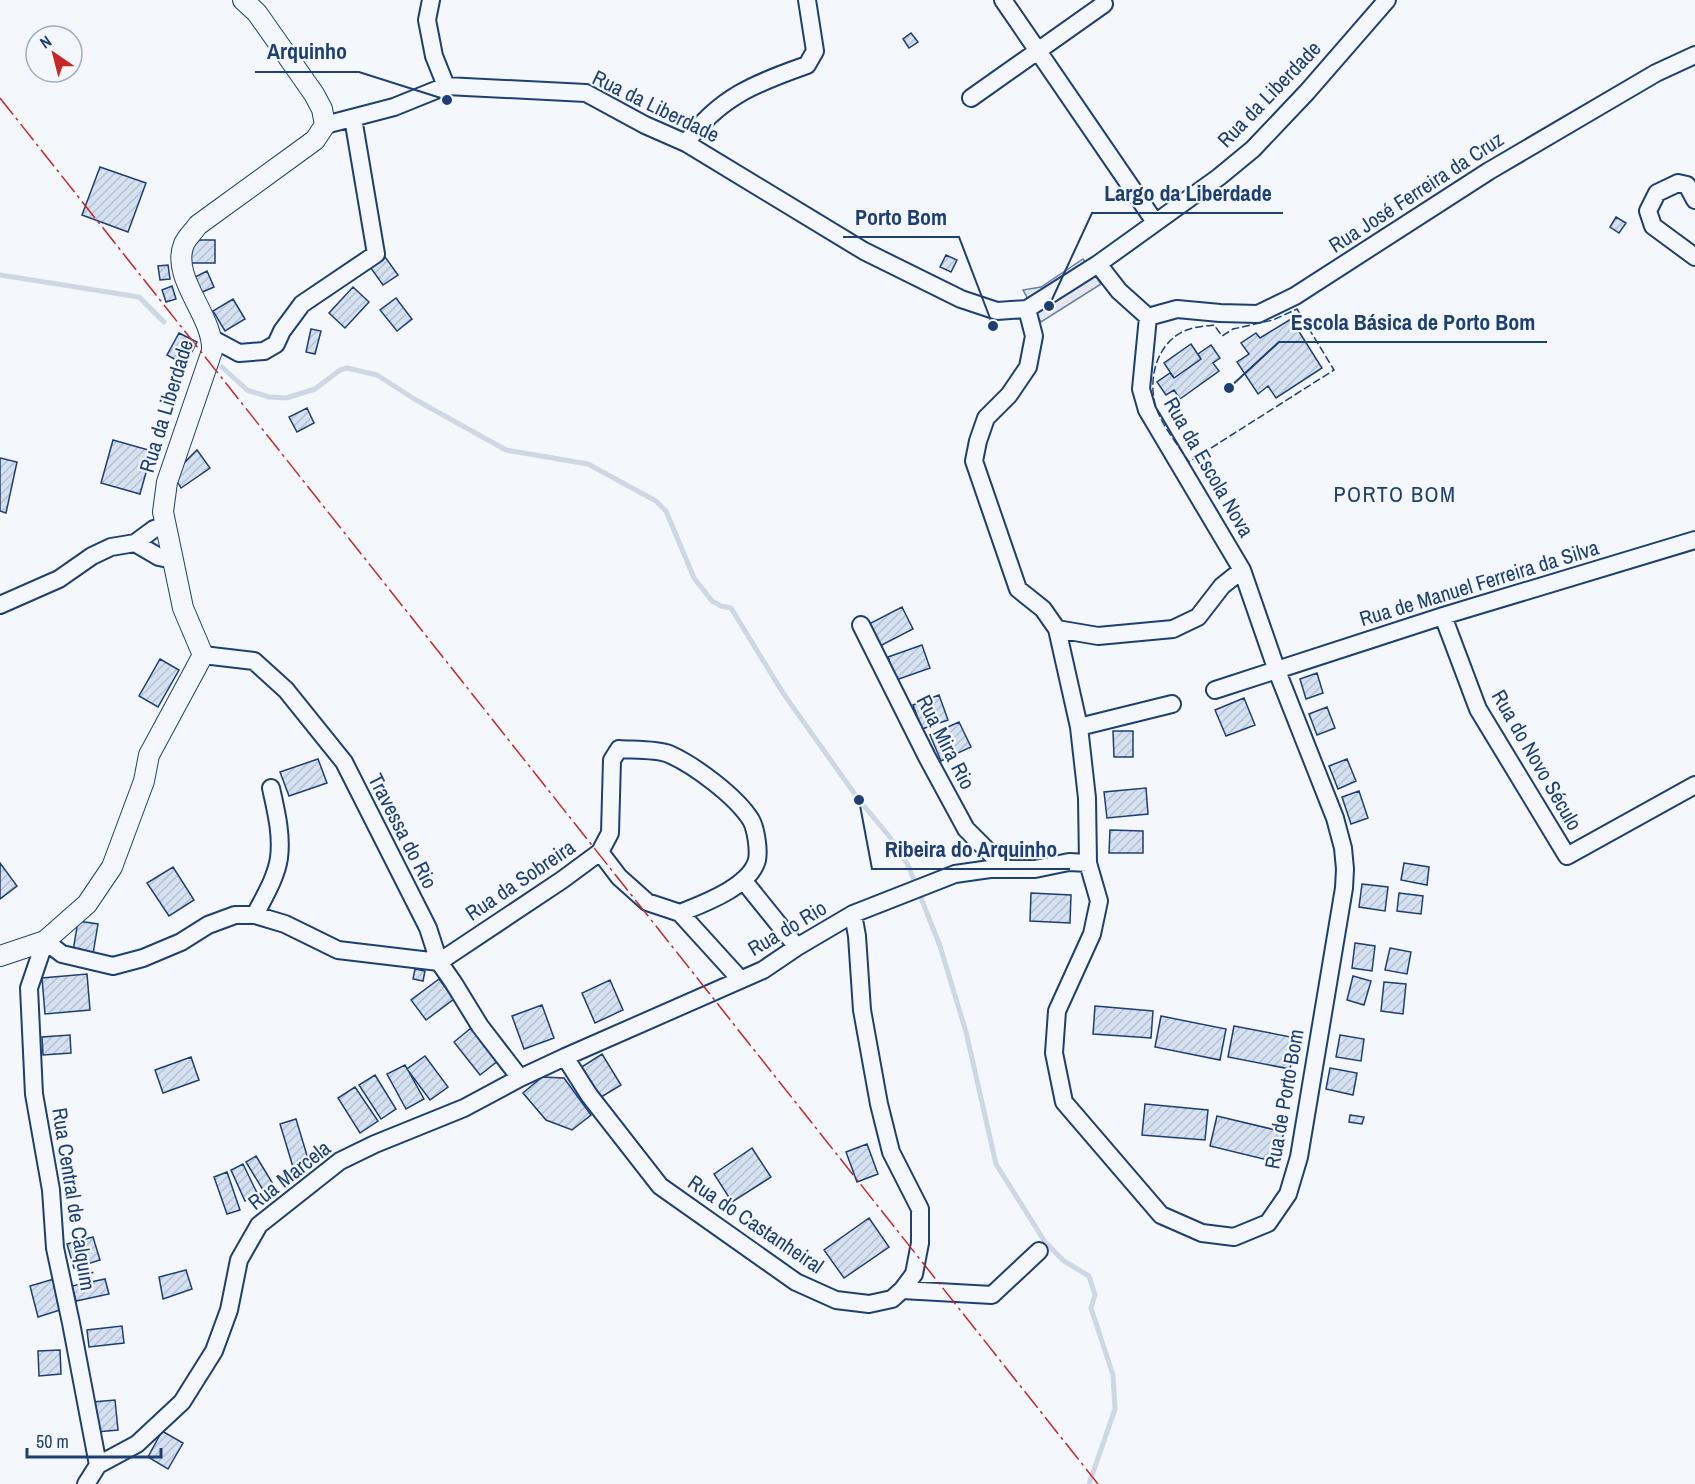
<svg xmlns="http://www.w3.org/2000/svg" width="1695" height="1484" font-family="'Archivo Narrow',sans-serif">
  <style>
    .parking { fill: #e3e8f0; stroke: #687fa3; stroke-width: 1.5 }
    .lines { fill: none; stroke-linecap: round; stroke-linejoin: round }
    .stream { stroke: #cfd7e4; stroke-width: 5 }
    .building { fill: url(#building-hatch); stroke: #1d3f73; stroke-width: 1.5 }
    .minor-casing { stroke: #1d3f73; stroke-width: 20 }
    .tertiary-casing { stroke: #1d3f73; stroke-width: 22 }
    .minor { stroke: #f4f7fb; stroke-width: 16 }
    .tertiary { stroke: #f4f7fb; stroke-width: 20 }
    .fence { stroke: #1d3f73; stroke-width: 1.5; stroke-dasharray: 8 3; stroke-linecap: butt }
    .power { stroke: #c62828; stroke-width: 1.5; stroke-dasharray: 21 4.5 3 4.5; stroke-linecap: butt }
    .labels { text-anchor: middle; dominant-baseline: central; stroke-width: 4.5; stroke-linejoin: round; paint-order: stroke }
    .street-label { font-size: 21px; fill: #1d3f73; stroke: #f4f7fb }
    .neighbourhood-label { font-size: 22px; letter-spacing: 1.5px; fill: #1d3f73; stroke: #f4f7fb }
    .leader { fill: none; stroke: #1d3f73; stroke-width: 2 }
    .callout-dot { fill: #1d3f73; stroke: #f4f7fb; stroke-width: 2 }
    .callout-label { font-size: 22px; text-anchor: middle; font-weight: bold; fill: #1d3f73; stroke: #f4f7fb; stroke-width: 4.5; stroke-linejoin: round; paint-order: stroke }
  </style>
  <defs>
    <pattern id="building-hatch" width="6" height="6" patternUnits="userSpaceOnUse" patternTransform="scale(1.5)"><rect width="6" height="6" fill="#d5e0f0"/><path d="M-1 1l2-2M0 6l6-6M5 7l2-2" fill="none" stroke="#b6c1d1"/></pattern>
  </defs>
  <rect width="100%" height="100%" fill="#f4f7fb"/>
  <path class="parking" d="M1083,259L1101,284L1041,322L1023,290L1041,287Z"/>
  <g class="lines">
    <path class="stream" d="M0,275L139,297L164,322
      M222,367L247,390L269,397L286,398L315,389L340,370L347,368L377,375L416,400L506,450L588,464L656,501L666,511L694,578L712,601L721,606L731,608L783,693L859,800L889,836L908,865L940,946L966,1032L996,1164L1045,1242L1064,1261L1089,1276L1095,1295L1091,1308L1113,1375L1115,1409L1089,1484"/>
  </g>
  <path class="building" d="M911,33L918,42L909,48L903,39Z
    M100,167L146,183L128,232L82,215Z
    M1616,217L1626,223L1619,233L1610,227Z
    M192,240H215V263H191Z
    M383,254L398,275L383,285L368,264Z
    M946,255L957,260L951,272L940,267Z
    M168,265L170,279L160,280L158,266Z
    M207,271L214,287L200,293L193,278Z
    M172,286L176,299L166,302L162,290Z
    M353,287L369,302L345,328L329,313Z
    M396,298L412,319L397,331L380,310Z
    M233,299L245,319L225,331L213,311Z
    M1291,319L1322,368L1276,398L1268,386L1258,394L1237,362L1249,354L1241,343L1256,333L1260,338Z
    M311,329L321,331L315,354L306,352Z
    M179,333L197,342L185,365L167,355Z
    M1191,344L1201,359L1174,378L1164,363Z
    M1211,345L1220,358L1213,363L1219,371L1180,399L1174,390L1166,395L1157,382L1170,373L1174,378L1201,359L1198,354Z
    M307,408L314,423L297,432L289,417Z
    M113,440L152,451L140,494L101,483Z
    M197,450L210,468L181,488L173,474Z
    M0,458L17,462L6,513L0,511Z
    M902,607L913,629L880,646L869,624Z
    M922,645L930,668L896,680L888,657Z
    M160,659L179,670L158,707L139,696Z
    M1317,673L1323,693L1306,699L1300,679Z
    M939,695L948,720L922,729L913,705Z
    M1244,698L1255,725L1226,736L1215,710Z
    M1327,707L1335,728L1317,735L1309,714Z
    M959,722L971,747L941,761L930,735Z
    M1113,731H1133V757H1114Z
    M318,759L327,783L289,796L280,772Z
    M1347,759L1356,781L1338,789L1329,766Z
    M1146,788L1148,814L1107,818L1104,792Z
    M1359,791L1368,818L1351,824L1342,797Z
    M1110,830L1143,831V853H1109Z
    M0,863L17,886L0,899Z
    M1404,863L1429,867L1427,885L1401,880Z
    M173,867L194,900L169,916L147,883Z
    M1362,884L1388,887L1385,911L1359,907Z
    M1031,893L1071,895L1070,923L1030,921Z
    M1399,893L1423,896L1421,914L1397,911Z
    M78,921L98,924L93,954L73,951Z
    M1355,943L1375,946L1372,971L1352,968Z
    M1390,948L1411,952L1407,974L1385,970Z
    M415,969L425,971L423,981L413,979Z
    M87,974L90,1010L45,1014L42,978Z
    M1353,976L1371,981L1364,1005L1347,1000Z
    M439,979L454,999L426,1020L411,1000Z
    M610,980L623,1010L595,1023L582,993Z
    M1384,982L1406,984L1403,1014L1381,1011Z
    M542,1005L554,1038L524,1049L512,1016Z
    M1095,1006L1153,1011L1151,1038L1093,1034Z
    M1161,1016L1226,1029L1220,1060L1155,1047Z
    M1234,1026L1296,1038L1290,1069L1228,1057Z
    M471,1028L498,1061L480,1075L454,1042Z
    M70,1035L71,1053L43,1055L42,1037Z
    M1340,1035L1364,1039L1361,1061L1336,1057Z
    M602,1054L621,1085L598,1099L580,1068Z
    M425,1056L448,1087L430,1100L407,1069Z
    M191,1057L199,1080L163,1093L155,1070Z
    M405,1065L424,1099L406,1109L387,1074Z
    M1330,1068L1357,1073L1353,1095L1326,1089Z
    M375,1075L396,1109L381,1119L359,1085Z
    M542,1077L564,1078L591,1115L572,1130L546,1120L523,1093Z
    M355,1087L378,1121L360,1133L338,1098Z
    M1145,1104L1208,1110L1205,1140L1142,1135Z
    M1350,1115L1364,1117L1362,1124L1349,1122Z
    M1217,1116L1284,1132L1276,1162L1210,1146Z
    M296,1119L309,1162L293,1167L280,1124Z
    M867,1144L878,1174L857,1182L846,1152Z
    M752,1148L771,1177L732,1202L714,1174Z
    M256,1156L273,1184L263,1190L246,1162Z
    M243,1164L258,1195L245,1201L231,1170Z
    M227,1172L240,1210L227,1214L214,1177Z
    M869,1218L889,1247L844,1278L824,1250Z
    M93,1237L100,1260L74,1268L67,1244Z
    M186,1270L192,1289L163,1299L159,1277Z
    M54,1279L63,1309L38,1317L30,1286Z
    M105,1279L109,1294L76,1301L72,1286Z
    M122,1326L124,1343L89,1347L87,1330Z
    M60,1350L61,1374L39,1376L38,1351Z
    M115,1400L118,1430L96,1432L93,1402Z
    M162,1431L183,1443L168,1469L148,1457Z"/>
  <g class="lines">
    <g class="minor-casing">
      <path id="minor" d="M431,0L427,20L434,56L446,86
        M1003,0L1155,222
        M971,98L1104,4
        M325,125L394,107L446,86L586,93L645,125L686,143L864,251L961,299L997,311L1027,309L1098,264L1219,177L1253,149L1307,92L1387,0
        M686,143C719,97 756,83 807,65L815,51L807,0
        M1695,200L1687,185L1678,183L1657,193L1648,211L1653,226L1695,257
        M1098,264L1119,291L1148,317
        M1027,309L1034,336L1028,367L1009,395L986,418L978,441L974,461L1018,589L1043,609L1057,629L1079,727L1087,798L1088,863L1099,901L1092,934L1057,1011L1054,1053L1064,1102L1161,1215L1202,1233L1234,1237L1268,1223L1288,1194L1299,1157L1344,888L1345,869L1343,848L1335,818L1277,671L1242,570L1147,410L1141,389L1148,317
        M1148,317L1177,309L1220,313L1258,314L1295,296L1489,171L1656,73L1695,55
        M213,339L239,353L264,351L276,344L282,331L302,304L376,254L353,118
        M135,543L159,557L173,560
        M0,605L59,579L92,556L111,547L135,543L154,529L166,525
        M1443,616L1478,709L1567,856L1695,785
        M861,625L927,757L966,829L1006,869
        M1057,629L1098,636L1173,629L1198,617L1222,586L1242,570
        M203,655L254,661L286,690L344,762L428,928L439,962L453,982L480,1026L520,1078
        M1215,690L1443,616L1695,540
        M1079,727L1172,704
        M743,880L797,947
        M680,913L740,979
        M255,915C264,897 276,878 279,858C282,834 276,811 271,788
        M439,962L562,880L600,852L610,833L612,760L619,749C633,750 657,749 669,754C694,765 736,796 751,820C756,829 759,850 757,860C750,887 702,904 680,913L647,902L619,877L600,852
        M565,1057L589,1095L660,1186L796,1282L836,1300L869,1304L892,1299L902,1290L914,1274L920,1243V1209L891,1152L879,1104L862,1010L857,936L853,914
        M902,1290L992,1295L1039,1251
        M98,1465L137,1444L182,1402L214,1351L229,1310L239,1260L259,1225L340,1161L375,1144L464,1108L520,1078L565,1057L763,970L797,947L853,914L955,874L990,869H1035L1069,862L1088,863
        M98,1465L71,1323L55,1248L51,1190L34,1094L29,988L45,941L62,954L113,966L143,958L181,942L208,925L235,915H255L285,924L338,950L439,962
        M86,1484L98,1465"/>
    </g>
    <g class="tertiary-casing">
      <path id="tertiary" d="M0,956L45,941L87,904L112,867L144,781L149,755L203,655L183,608L163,512L167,482L212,351C214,316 170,278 184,244C187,237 194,231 198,225L315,140L325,125L322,109L314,94L257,13L243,0"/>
    </g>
    <use href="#minor" class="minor"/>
    <use href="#tertiary" class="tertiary"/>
    <path class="fence" d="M1297,309L1334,370L1189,462C1178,445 1164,428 1157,410C1147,383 1155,346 1182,332C1192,327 1204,326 1214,325L1222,336L1233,329L1273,320Z"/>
    <path class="power" d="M0,98L1098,1484"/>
  </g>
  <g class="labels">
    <g class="street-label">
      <text transform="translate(1269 94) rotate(-46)">Rua da Liberdade</text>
      <text transform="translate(656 106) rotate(26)">Rua da Liberdade</text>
      <text transform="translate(1416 192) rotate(-33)">Rua José Ferreira da Cruz</text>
      <text transform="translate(166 406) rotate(-73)">Rua da Liberdade</text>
      <text transform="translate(1209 467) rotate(60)">Rua da Escola Nova</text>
      <text transform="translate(1479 583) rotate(-17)">Rua de Manuel Ferreira da Silva</text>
      <text transform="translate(946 742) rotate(63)">Rua Mira Rio</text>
      <text transform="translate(1537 760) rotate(60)">Rua do Novo Século</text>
      <text transform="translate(403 831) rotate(63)">Travessa do Rio</text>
      <text transform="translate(520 880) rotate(-34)">Rua da Sobreira</text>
      <text transform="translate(787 928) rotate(-31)">Rua do Rio</text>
      <text transform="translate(1284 1099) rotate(-80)">Rua de Porto Bom</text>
      <text transform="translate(289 1175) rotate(-38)">Rua Marcela</text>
      <text transform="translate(74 1199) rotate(81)">Rua Central de Calquim</text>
      <text transform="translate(756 1224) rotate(34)">Rua do Castanheiral</text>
    </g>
    <g class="neighbourhood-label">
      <text x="1395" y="494">PORTO BOM</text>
    </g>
  </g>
  <path class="leader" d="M447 100L359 72H255M1049 306L1092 213H1283M993 326L959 237H843M1229 388L1279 342H1547M859 800L872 869H1070"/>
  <g class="callout-dot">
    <circle cx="447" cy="100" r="6"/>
    <circle cx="1049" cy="306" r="6"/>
    <circle cx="993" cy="326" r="6"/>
    <circle cx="1229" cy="388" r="6"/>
    <circle cx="859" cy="800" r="6"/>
  </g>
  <g class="callout-label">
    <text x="307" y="59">Arquinho</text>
    <text x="1188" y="201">Largo da Liberdade</text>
    <text x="901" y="225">Porto Bom</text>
    <text x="1413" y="330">Escola Básica de Porto Bom</text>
    <text x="971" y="857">Ribeira do Arquinho</text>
  </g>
  <g transform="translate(54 54) rotate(325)"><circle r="28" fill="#f4f7fb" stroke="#9eadc5" stroke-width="1.5"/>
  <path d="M0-4.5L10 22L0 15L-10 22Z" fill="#c62828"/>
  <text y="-9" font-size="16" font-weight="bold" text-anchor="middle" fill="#1d3f73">N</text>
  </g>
  <path d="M27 1448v9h134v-9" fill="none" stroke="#1d3f73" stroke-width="3"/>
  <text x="36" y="1448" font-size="18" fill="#1d3f73" stroke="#f4f7fb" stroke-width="4.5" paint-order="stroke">50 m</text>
</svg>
